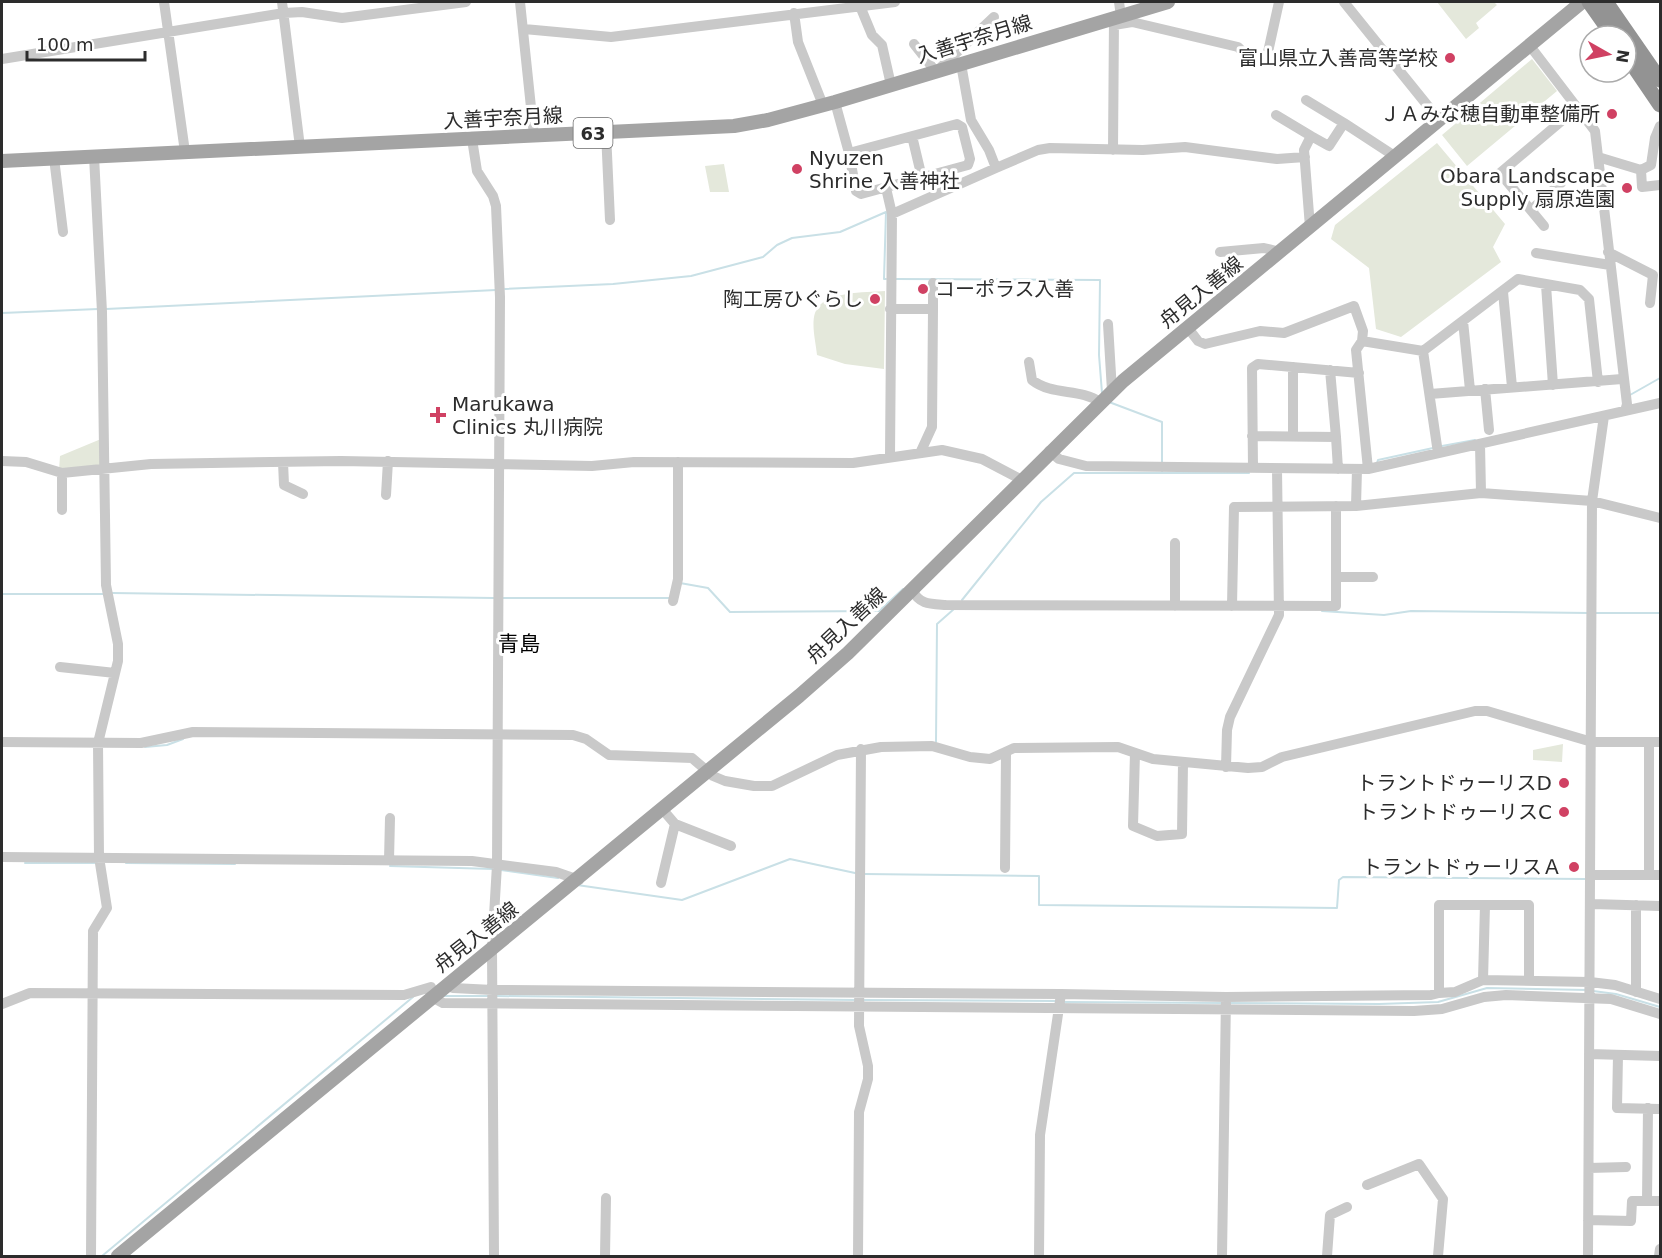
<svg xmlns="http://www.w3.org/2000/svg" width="1662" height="1258" font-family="'DejaVu Sans','Noto Sans JP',sans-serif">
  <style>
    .green { fill: #e4e8db }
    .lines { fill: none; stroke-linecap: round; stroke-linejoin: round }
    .stream { stroke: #c9e0e6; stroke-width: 2 }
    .minor { stroke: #c9c9c9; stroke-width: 10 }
    .major { stroke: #a4a4a4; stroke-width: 14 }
    .highway { stroke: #939393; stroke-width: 15 }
    .poi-dot { fill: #d04163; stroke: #fff; stroke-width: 2 }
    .labels { text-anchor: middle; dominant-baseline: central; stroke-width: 6; stroke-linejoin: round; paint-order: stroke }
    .shield { fill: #fff; stroke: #6b6b6b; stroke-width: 1.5 }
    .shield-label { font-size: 18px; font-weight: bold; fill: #2c2c2c }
    .street-label { font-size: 20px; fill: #2c2c2c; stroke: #fff }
    .poi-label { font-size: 20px; fill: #2c2c2c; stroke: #fff; text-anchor: end }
    .neighbourhood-label { font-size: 21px; fill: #000; stroke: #fff }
  </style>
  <rect width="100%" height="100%" fill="#fff"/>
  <path class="green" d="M1437,2H1494L1497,5L1476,23L1479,28L1466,39Z
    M1532,59L1557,91L1467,166L1442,135Z
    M1437,143L1505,224L1493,247L1501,262L1401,337L1376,329L1369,268L1331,239L1335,225Z
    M724,164L729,192H710L705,166Z
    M885,291L884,369L845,364L817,355C816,343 811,325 815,313C823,290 866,293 885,291Z
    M101,439V465L59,470L60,456Z
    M1563,744L1562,762L1533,760V750Z"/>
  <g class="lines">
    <path class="stream" d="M895,279L1100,280L1099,355L1102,393
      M505,289L613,284L691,276L763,257L777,245L792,238L840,232L886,212L884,279H886
      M106,309L496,290
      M2,313L98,309
      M1630,395L1660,378
      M1109,402L1162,422V464
      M1442,446L1475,440
      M1377,463L1378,460L1433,448
      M1162,470V473H1249
      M680,583L708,588L730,612L879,611L903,589
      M112,593L494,598
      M2,594H104
      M502,598H670
      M962,600L1041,502L1074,473H1162
      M1322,611L1384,615L1411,611L1589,613
      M1595,613H1660
      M936,742L937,624L954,609
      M145,747L167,745L183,739
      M25,863H97
      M126,863L235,864
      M390,866L493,869
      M501,870L558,878
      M864,874L1039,876V905L1337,908L1339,880L1343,877L1585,879
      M577,885L682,900L790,859L855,873
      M1593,991L1616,994L1660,1007
      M443,996H488
      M497,996L857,1000
      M863,1000L1055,1001
      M1064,1002L1223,1003
      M1229,1003L1379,1004L1438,1002L1487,988L1587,990
      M102,1256L413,997"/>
    <path class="minor" d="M164,2L185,152
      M282,2L300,147
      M520,2L534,136
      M1119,2L1121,16
      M1344,2L1440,121
      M860,6L872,35L882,45L891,85
      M794,13L798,42L823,105
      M1114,25L1132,22L1238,47L1244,53
      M524,29L611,37L895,2
      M914,44L936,72L994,17
      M1530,46L1595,131L1627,404L1625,411
      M1268,52L1279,2
      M2,59L284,13L302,12L342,18L466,2
      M1306,100L1344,123
      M835,102L849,153L957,124L962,127L970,159L968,165L861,194L856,191L849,153
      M1276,115L1311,136
      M606,132L610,220
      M912,136L922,178
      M472,139L477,171L493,196L496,206L500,297L497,865L492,949L494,1256
      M1113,150L1114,18
      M1598,157L1641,170L1642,187L1660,185
      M54,158L63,232
      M996,168L1038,150L1050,148L1143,150L1185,147L1277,159L1305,157
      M1641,170L1651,165L1655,138L1660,126
      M886,188L892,214
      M1531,210L1561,183
      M1544,226L1500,173L1578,107
      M1310,227L1304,150L1311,136L1329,146L1344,123L1396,157
      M1220,252L1264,248L1280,252
      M1608,252L1653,275L1650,303
      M1536,253L1610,265
      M1546,285L1553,385
      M1503,292L1512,387
      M890,309H933L932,427L921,451
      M933,309V283
      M1463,321L1470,390
      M1108,324L1112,391
      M1188,328L1198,341L1205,344L1260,331L1284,333L1354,306L1363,331L1362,341
      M1029,362L1032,380C1052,396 1080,388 1100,402
      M1485,389L1489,430
      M1430,394L1622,379
      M1252,436L1336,437L1330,370
      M1293,436V367
      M1336,437L1338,469
      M1480,444L1481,493
      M1049,451L1059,459L1086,466L1368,469L1660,403
      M1438,453L1423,351L1518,279L1580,290L1589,299L1598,382
      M890,456L892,214L996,168L989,150L971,120L961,64
      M2,461L26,462L62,473L151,464L341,461L592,466L634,462L853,463L942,450L982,459L1022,480
      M283,462L284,485L303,494
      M1253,468L1252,368L1258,364L1359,373
      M1368,469L1356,350L1362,341L1423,351
      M386,495L388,461
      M1356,506L1357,469
      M62,510V473
      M1336,577H1373
      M912,590C920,605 930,604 946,605L1336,606V506
      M673,601L678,579V462
      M1175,606V543
      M1232,606L1234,507L1356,506L1481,493L1592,501L1660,518
      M60,667L115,673
      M2,742L141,743L193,732L573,735L586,739L609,755L692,758L713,776L725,781L754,786H772L837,755L881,747L932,746L970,757L990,759L1014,748L1118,747L1153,759L1248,768L1262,767L1282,757L1475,711H1487L1592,742H1660
      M1135,753L1133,826L1157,836L1182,834L1183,763
      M1226,767L1227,730L1230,717L1279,615L1277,469
      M675,824L731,846
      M2,857L472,861L556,872L579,880
      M389,860L390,818
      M1005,868L1006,753
      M1592,875H1660
      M1649,875V742
      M661,883L675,824L663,810
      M1592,904L1660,906
      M1485,905H1529V980
      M1483,980L1455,992L1439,993V905H1485L1483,980L1590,982L1615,985L1660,999
      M447,985L453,988L493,990L1061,994L1040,1135L1039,1256
      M1636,992V905
      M1061,994L1226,997L1222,1256
      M1226,997L1431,995L1439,993
      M2,1004L30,993L404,995L431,987L432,997L443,1003L1414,1011L1442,1009L1484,997L1506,995L1611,999L1660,1014
      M1589,1054L1660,1056
      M1618,1055L1617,1108L1660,1109
      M1648,1108L1647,1201H1660
      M1589,1168L1626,1167
      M1367,1185L1419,1164L1443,1199L1438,1256
      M1588,1220L1631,1221L1632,1201H1647
      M91,1256L93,931L107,908L99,857L98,743L118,661V644L106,585L102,312L94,156
      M605,1256L606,1198
      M858,1256L859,1112L868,1079V1066L859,1026L861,749
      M1327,1256L1330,1215L1347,1207
      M1588,1256L1592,501L1604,416
      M1659,1256L1660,1249"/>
    <path class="major" d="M2,161L734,126L768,120L835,102L1168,2
      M118,1256L799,696L848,653L1123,381L1582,2"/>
    <path class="highway" d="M1589,2L1613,36
      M1606,2L1660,80
      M1626,55L1660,105"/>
  </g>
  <g class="poi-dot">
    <circle cx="1450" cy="58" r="6"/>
    <circle cx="1612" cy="114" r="6"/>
    <circle cx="797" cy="169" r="6"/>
    <circle cx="1627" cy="188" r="6"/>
    <circle cx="923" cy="289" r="6"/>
    <circle cx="875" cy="299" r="6"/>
    <path d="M435 406h6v6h6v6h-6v6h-6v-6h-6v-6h6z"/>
    <circle cx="1564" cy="783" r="6"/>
    <circle cx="1564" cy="812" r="6"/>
    <circle cx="1574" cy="867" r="6"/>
  </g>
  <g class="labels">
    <rect class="shield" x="573.5" y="118" width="39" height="30" rx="4.5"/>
    <g class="shield-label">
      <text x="593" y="133">63</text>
    </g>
    <g class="street-label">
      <text transform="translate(974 39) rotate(-17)">入善宇奈月線</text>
      <text transform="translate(503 118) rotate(-3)">入善宇奈月線</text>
      <text transform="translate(1201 292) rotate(-39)">舟見入善線</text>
      <text transform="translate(846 625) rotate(-43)">舟見入善線</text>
      <text transform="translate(476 937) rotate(-38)">舟見入善線</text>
    </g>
    <g class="poi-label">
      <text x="1438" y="58">富山県立入善高等学校</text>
      <text x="1600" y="114">ＪＡみな穂自動車整備所</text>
      <text x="809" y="158" text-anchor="start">Nyuzen<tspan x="809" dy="23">Shrine 入善神社</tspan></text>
      <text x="1615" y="176">Obara Landscape<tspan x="1615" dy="23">Supply 扇原造園</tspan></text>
      <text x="935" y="289" text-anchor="start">コーポラス入善</text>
      <text x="863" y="299">陶工房ひぐらし</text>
      <text x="452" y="404" text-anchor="start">Marukawa<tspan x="452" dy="23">Clinics 丸川病院</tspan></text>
      <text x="1552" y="783">トラントドゥーリスD</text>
      <text x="1552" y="812">トラントドゥーリスC</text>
      <text x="1562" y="867">トラントドゥーリスＡ</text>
    </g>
    <g class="neighbourhood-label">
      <text x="519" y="644">青島</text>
    </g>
  </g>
  <rect width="1662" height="1258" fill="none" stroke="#2c2c2c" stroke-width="6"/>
  <g transform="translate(1608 54) rotate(99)"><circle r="28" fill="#ffffff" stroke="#ababab" stroke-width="1.5"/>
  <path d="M0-4.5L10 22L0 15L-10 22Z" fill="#d04163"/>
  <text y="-9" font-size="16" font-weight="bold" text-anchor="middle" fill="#2c2c2c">N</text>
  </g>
  <path d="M27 51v9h118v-9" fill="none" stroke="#2c2c2c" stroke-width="3"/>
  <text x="36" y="51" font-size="18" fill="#2c2c2c" stroke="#ffffff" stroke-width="4.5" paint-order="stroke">100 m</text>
</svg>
